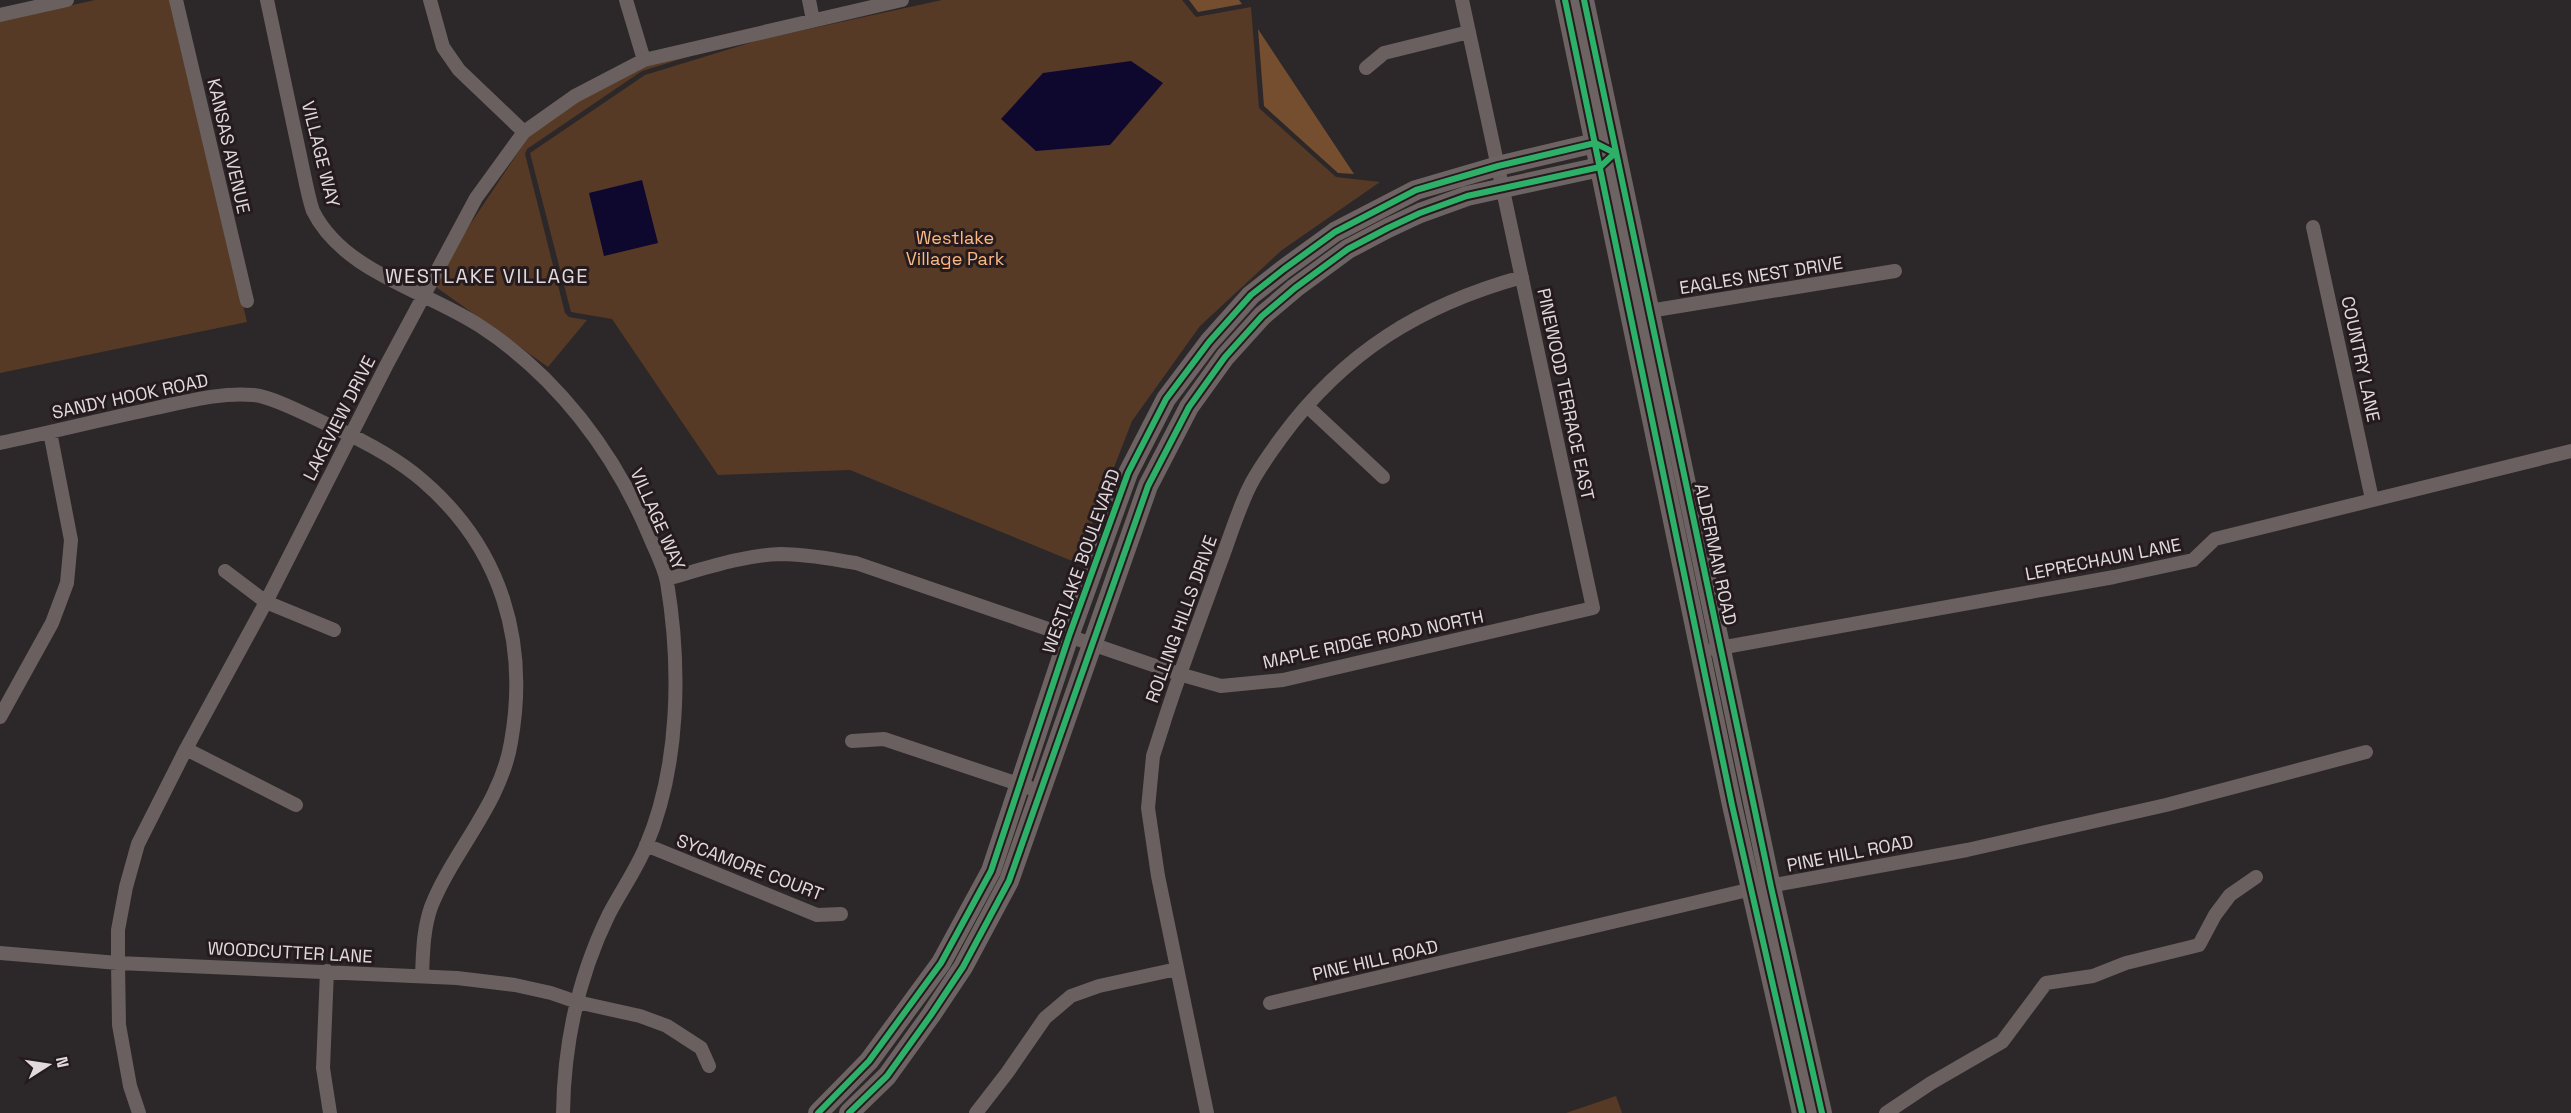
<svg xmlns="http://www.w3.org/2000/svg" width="2571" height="1113" font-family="'Space Grotesk',sans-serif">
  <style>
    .green { fill: #563a25 }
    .forest { fill: #754e2f }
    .water { fill: #0f082e }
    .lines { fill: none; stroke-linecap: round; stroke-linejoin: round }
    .street { stroke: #69605f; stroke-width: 14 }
    .secondary { stroke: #6d6363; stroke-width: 20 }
    .cycleway-casing { stroke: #251b1f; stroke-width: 10 }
    .cycleway { stroke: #2db169; stroke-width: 6 }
    .labels { text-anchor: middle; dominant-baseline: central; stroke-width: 6; stroke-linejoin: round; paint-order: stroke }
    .street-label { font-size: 18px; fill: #e1dadc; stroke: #251b1f }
    .park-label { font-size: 18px; fill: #fdb880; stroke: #251b1f }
    .neighbourhood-label { font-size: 20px; letter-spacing: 1.5px; fill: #e1dadc; stroke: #251b1f }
  </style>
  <rect width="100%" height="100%" fill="#2c2729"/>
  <path class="green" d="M95,0H169L247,322L0,373V21Z
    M942,0H1182L1196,17L1251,7L1259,108L1336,177L1380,182L1282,250L1200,326L1132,421L1077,563L850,470L718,475L612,319L571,312L530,153L645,75L759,40Z
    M701,53L642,71L527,149L525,154L565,313L569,317L587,320L548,367L436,287L463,235L529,136L578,101L646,66Z
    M1616,1096L1622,1113H1566Z"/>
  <path class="forest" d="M1189,0H1239L1242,4L1198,12Z
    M1258,29L1354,174L1338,173L1264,106Z"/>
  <path class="water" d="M1131,61L1163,83L1110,145L1036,151L1001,119L1043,73Z
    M642,180L658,243L604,256L589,193Z"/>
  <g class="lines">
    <path class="street" d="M176,0L247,301
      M267,0L306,184C308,193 310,203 313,211C343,272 427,291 480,326C557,376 614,452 649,535C655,550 664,566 667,582C681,666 680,766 646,846C636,870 621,891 609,914C578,977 564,1043 563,1113
      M430,0L443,47L459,70L524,132
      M626,0L644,60
      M809,0L813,20
      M0,15L67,0
      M1366,68L1384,53L1469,32
      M2313,227L2372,499
      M1643,312L1895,271
      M1307,406L1383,477
      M0,443C52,432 104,419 156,408C189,401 221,392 254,395C274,397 313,418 333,427C362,440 399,460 423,481C501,548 529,641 511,742C501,804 453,851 431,907C423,930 423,953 422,976
      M225,571L266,602L334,630
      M667,579C703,569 743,555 781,554C807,554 831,559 856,563L1179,674L1221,686L1283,680L1593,608L1462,0
      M1714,649L2114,577L2193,560L2215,539L2571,451
      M0,717L52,623L67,583L71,540L50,432
      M852,741L884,739L1039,791
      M186,749L296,805
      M646,845L817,915L841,914
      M0,953L118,963L457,978L515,985L551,993L577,1002L640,1016L667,1026L701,1048L709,1066
      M327,971L323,1068L330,1113
      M1270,1003L1752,889L1967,850L2166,805L2366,752
      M139,1113L130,1086L119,1025L118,963V930L126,887L138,844L186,749L266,602L386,366L476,198L524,132L575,96L644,60L902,0
      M976,1113L1007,1073L1045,1018L1071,996L1099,986L1177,969
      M1207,1113L1158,876L1148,808L1153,756L1162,728C1179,674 1199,622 1218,569C1228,543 1236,516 1247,492C1255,473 1269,455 1281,438C1344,352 1421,305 1522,277
      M1886,1113L1931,1083L2002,1042L2046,983L2093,976L2126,963L2199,945L2215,915L2230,895L2256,877"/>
    <path class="secondary" d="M1565,0L1732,805L1802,1113
      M1584,0L1771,887L1822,1113
      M818,1113L869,1061L941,963L991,871L1069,636L1128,473L1166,399L1209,342L1251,295L1284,269L1335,232L1416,190L1498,166L1595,143L1615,153L1600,167L1467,196L1420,213L1388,228L1348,249L1295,288L1262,316L1225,357L1189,407L1148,486L1009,881L963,967L931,1015L887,1076L849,1113"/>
    <g class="cycleway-casing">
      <path id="cycleway" d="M1565,0L1732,805L1802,1113
        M1584,0L1771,887L1822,1113
        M818,1113L869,1061L941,963L991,871L1069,636L1128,473L1166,399L1209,342L1251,295L1284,269L1335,232L1416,190L1498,166L1595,143L1615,153L1600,167L1467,196L1420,213L1388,228L1348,249L1295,288L1262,316L1225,357L1189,407L1148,486L1009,881L963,967L931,1015L887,1076L849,1113"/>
    </g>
    <use href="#cycleway" class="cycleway"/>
  </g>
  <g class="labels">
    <g class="street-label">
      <text transform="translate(229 146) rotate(77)">KANSAS AVENUE</text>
      <text transform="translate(321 154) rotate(76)">VILLAGE WAY</text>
      <text transform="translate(1761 275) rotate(-9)">EAGLES NEST DRIVE</text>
      <text transform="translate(2361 359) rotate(78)">COUNTRY LANE</text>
      <text transform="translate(1566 394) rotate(78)">PINEWOOD TERRACE EAST</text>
      <text transform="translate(130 396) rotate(-12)">SANDY HOOK ROAD</text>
      <text transform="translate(339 418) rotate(-63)">LAKEVIEW DRIVE</text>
      <text transform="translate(658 519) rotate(66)">VILLAGE WAY</text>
      <text transform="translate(1716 554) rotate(78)">ALDERMAN ROAD</text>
      <text transform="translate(2103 559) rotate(-11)">LEPRECHAUN LANE</text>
      <text transform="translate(1081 561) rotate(-70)">WESTLAKE BOULEVARD</text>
      <text transform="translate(1181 619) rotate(-70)">ROLLING HILLS DRIVE</text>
      <text transform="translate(1373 639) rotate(-12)">MAPLE RIDGE ROAD NORTH</text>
      <text transform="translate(1850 853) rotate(-11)">PINE HILL ROAD</text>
      <text transform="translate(750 867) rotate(21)">SYCAMORE COURT</text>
      <text transform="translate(290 952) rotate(3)">WOODCUTTER LANE</text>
      <text transform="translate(1375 960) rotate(-13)">PINE HILL ROAD</text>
    </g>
    <g class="park-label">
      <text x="955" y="237">Westlake<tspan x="955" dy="21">Village Park</tspan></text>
    </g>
    <g class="neighbourhood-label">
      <text x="487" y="276">WESTLAKE VILLAGE</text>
    </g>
  </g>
  <g transform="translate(48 1065) rotate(78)" stroke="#251b1f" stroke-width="4.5" paint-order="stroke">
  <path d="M0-4.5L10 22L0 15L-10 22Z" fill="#e1dadc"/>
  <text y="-9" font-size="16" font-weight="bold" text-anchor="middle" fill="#e1dadc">N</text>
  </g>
</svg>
